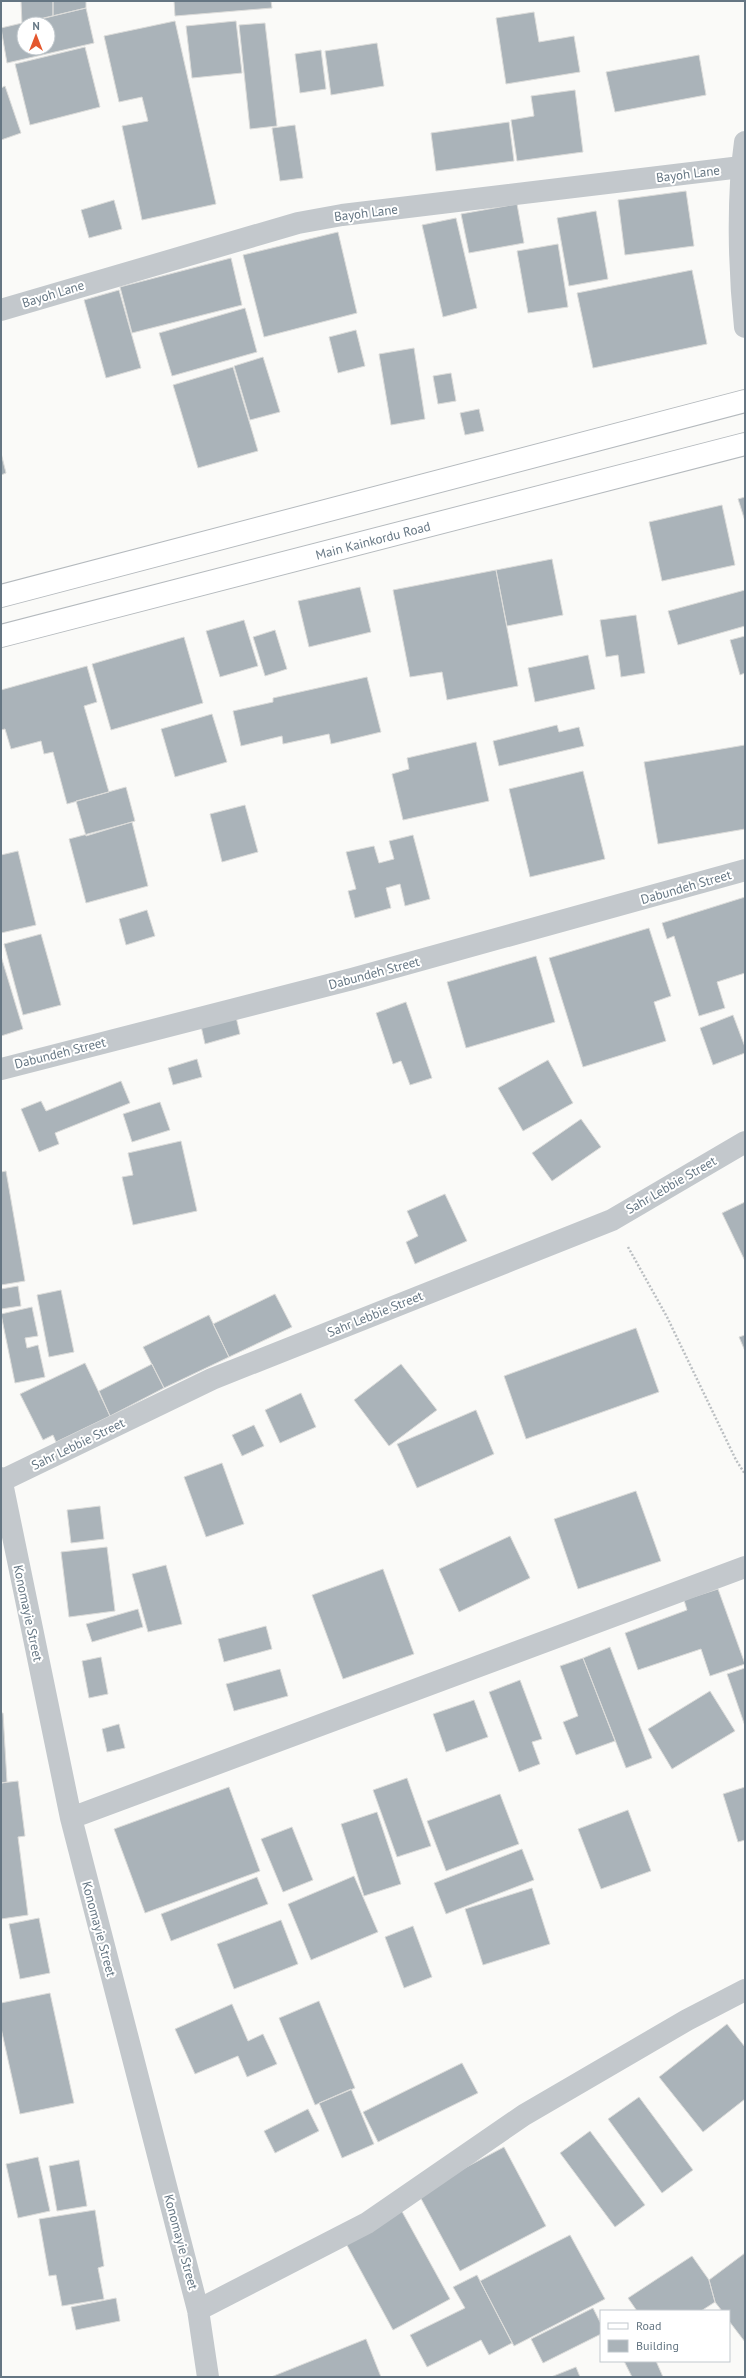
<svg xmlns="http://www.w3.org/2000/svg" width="746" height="2378" font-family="'PT Sans',sans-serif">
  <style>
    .building { fill: #aab3b9; stroke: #dcdcda; fill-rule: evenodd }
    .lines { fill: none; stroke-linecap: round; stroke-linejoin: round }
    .primary-casing { stroke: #b5babe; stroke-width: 24 }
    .path { stroke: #bbbfc2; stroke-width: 2.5; stroke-dasharray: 2 2; stroke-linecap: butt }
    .minor { stroke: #c3c8cc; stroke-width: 22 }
    .primary { stroke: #fff; stroke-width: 22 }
    .labels { text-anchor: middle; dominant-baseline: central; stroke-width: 4; stroke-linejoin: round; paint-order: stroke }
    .street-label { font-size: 13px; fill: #657683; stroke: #fff }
  </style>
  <rect width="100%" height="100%" fill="#fafaf8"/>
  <path class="building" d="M21,1H53V16L22,24Z
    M53,1H86V8L53,16Z
    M174,1H271L272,8L175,16Z
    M86,8L94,43L7,63L1,28ZM24,24H48V48H24Z
    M534,12L539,42L574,36L580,72L506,84L496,18Z
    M175,21L216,204L142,220L122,126L148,121L142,97L119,102L104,36Z
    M236,21L242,73L192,78L186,26Z
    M265,23L277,126L250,129L239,25Z
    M377,43L384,86L331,95L325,51Z
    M85,47L100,107L30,125L15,64Z
    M321,50L326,89L300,93L295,54Z
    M699,55L706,95L615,112L606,72Z
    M5,86L21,133L1,140V88Z
    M575,90L583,152L517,161L511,120L534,116L531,96Z
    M509,122L514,161L436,171L431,133Z
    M295,125L303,178L280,181L272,128Z
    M686,191L694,246L625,255L618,200Z
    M114,200L122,229L89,238L81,210Z
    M517,204L524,243L469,253L461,214Z
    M596,211L608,279L569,286L557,218Z
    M456,218L477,308L443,317L422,225Z
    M338,232L357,313L264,337L243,255Z
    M558,244L568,307L528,313L517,251Z
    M231,258L242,305L132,333L120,287Z
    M692,270L707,344L593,368L577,293Z
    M119,290L141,368L106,378L84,300Z
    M245,308L257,352L172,376L159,333Z
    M356,330L365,366L338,373L329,337Z
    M414,348L425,419L391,425L379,354Z
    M263,357L280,412L250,420L234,366Z
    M233,367L258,451L198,468L173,385Z
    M451,373L456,401L438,404L433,376Z
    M479,409L484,431L465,435L460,413Z
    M1,453L6,473L1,475Z
    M745,497V521L738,499Z
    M722,505L735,565L662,581L649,522Z
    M552,559L563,615L507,626L496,570Z
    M496,570L518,686L447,700L442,672L410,677L393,590Z
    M360,587L371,632L309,647L298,601Z
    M745,590V626L678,645L668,611Z
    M636,615L645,673L621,677L618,655L606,657L600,620Z
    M244,620L258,666L220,677L206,631Z
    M275,630L287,669L265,676L253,637Z
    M745,636V673L740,675L730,640Z
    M184,637L203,703L111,730L92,664Z
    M588,655L595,689L535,702L528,668Z
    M87,666L97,702L84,706L109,792L67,804L53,752L44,754L41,741L11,749L5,729L1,730V690Z
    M367,677L381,732L331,744L329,734L283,744L282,736L241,746L233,711L273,702V698Z
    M212,714L227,762L175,777L161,729Z
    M557,725L559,732L579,727L584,746L499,766L493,741Z
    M476,742L489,801L403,820L392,774L409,769L407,758Z
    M745,745V829L658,844L644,762Z
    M583,771L605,859L530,877L509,789Z
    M126,787L135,821L86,836L76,801Z
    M245,805L258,852L222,862L210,814Z
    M132,822L148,886L86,903L69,839Z
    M413,835L430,899L405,906L400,884L386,888L391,908L355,918L348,891L356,889L346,852L374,846L379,863L394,859L389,841Z
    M18,851L36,925L1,933V855Z
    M745,897V973L717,982L725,1008L699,1016L674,936L667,939L662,923Z
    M147,910L155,936L126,945L119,919Z
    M649,928L671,996L654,1002L666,1041L583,1067L549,958Z
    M41,934L61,1005L23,1015L4,944Z
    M1,956L23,1029L1,1036Z
    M536,956L555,1022L466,1048L447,982Z
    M406,1002L432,1078L410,1085L401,1061L393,1064L376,1013Z
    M733,1015L745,1047V1053L713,1065L700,1028Z
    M236,1017L240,1034L205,1044L201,1026Z
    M197,1059L202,1077L173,1085L168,1068Z
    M548,1060L573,1103L523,1131L498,1088Z
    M121,1081L130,1103L55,1133L59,1144L39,1152L21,1109L41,1101L46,1111Z
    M160,1102L170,1130L132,1142L123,1114Z
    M581,1119L601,1147L552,1181L532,1153Z
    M181,1141L197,1211L133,1225L122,1177L133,1175L128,1153Z
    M6,1171L25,1281L1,1285V1172Z
    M445,1194L467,1241L415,1264L406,1242L418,1236L407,1211Z
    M745,1202V1261L722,1213Z
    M18,1286L21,1306L1,1309V1289Z
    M61,1290L74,1352L49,1357L37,1295Z
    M275,1294L292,1327L229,1357L213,1324Z
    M32,1307L38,1336L25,1338L27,1348L38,1345L45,1377L15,1383L1,1314Z
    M209,1315L229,1357L164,1388L143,1347Z
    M636,1328L659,1392L526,1439L504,1376Z
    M745,1335V1351L739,1337Z
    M85,1363L110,1416L56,1442L53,1435L43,1440L20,1394Z
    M152,1364L164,1388L110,1416L99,1391Z
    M401,1364L437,1410L389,1446L354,1400Z
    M301,1393L316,1427L280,1443L265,1410Z
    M476,1410L494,1454L417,1488L397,1444Z
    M254,1425L264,1446L242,1456L232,1435Z
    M222,1463L244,1524L206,1537L184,1477Z
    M636,1491L661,1561L578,1589L554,1519Z
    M100,1506L104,1539L71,1543L67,1510Z
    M510,1536L530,1578L459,1612L439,1569Z
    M107,1547L115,1611L69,1617L61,1552Z
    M166,1565L182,1624L148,1632L132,1574Z
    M383,1569L414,1654L343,1679L312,1595Z
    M718,1589L745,1664L710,1676L701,1649L638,1670L625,1633L687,1610L684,1600Z
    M138,1609L143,1627L92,1642L86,1624Z
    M266,1626L272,1649L224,1662L218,1639Z
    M610,1647L652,1758L626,1768L583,1658Z
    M101,1657L108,1694L89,1698L82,1661Z
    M583,1658L615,1741L576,1755L563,1722L578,1716L560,1666Z
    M745,1668V1726L727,1674Z
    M280,1669L288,1696L234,1711L226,1684Z
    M520,1680L542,1739L532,1742L540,1764L519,1772L489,1692Z
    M710,1691L735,1731L672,1769L648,1729Z
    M474,1700L488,1737L446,1752L433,1714Z
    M1,1713H3L7,1782L1,1783Z
    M119,1724L125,1748L107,1752L102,1729Z
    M407,1778L431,1846L397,1857L373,1790Z
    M18,1781L25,1836L18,1837L28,1915L1,1919V1783Z
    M229,1787L260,1871L145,1913L114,1829Z
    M745,1787V1840L738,1842L723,1794Z
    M500,1794L519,1844L446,1871L427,1821Z
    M628,1810L651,1871L601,1889L578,1829Z
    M377,1812L401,1884L364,1896L341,1824Z
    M292,1827L313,1880L283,1892L261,1839Z
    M522,1849L534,1880L446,1914L434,1883Z
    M354,1876L378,1932L311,1960L288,1904Z
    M257,1877L268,1904L171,1941L161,1914Z
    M532,1888L550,1944L483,1965L465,1909Z
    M39,1918L50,1973L20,1979L9,1924Z
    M281,1920L298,1964L234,1989L217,1944Z
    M413,1926L432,1977L404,1988L385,1937Z
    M50,1993L74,2103L20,2114L1,2028V2003Z
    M319,2001L355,2088L315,2105L279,2018Z
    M232,2004L248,2041L263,2034L277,2064L247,2077L238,2056L195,2074L175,2029Z
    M727,2024L745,2047V2099L703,2132L659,2077Z
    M462,2063L478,2093L378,2142L363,2112Z
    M351,2089L374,2144L342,2158L319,2103Z
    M639,2097L693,2170L662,2193L608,2119Z
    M308,2109L319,2131L275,2153L264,2131Z
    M590,2131L645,2205L615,2227L560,2153Z
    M504,2147L546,2226L460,2271L418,2193Z
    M38,2157L50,2211L18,2218L6,2164Z
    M79,2160L87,2206L57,2211L49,2166Z
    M399,2206L450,2299L393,2330L343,2238Z
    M95,2210L104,2266L98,2268L104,2299L62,2306L56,2275L49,2276L39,2219Z
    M570,2235L605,2299L514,2346L480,2281Z
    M745,2253V2342L729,2321V2311H722L715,2302L709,2280Z
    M692,2256L709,2280L715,2302L701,2311H637L628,2298Z
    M477,2275L512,2343L489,2355L481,2340L427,2367L410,2335L465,2308L453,2287Z
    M116,2298L120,2321L76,2330L71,2307Z
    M593,2308L601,2324V2334L543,2363L531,2339Z
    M366,2339L381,2377H271Z
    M624,2361H656L663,2377H632Z
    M576,2367L580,2377H551Z"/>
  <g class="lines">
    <g class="primary-casing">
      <g id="primary">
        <path d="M1,596L745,401"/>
        <path id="s1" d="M1,636L745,444"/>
      </g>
    </g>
    <path class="path" d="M628,1247L667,1317L736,1460L745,1474"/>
    <path class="minor" d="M745,142C737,198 739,270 745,327
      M1,310L298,223L342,215L741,167
      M1,1069L352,979L745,870
      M1,1478L71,1818L198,2310L208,2377
      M1,1481L212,1379L612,1220L745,1142
      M71,1818L745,1567
      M198,2310L367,2223L524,2115L687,2020L745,1990"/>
    <use href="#primary" class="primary"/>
  </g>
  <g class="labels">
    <g class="street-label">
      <text transform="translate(688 174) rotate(-7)">Bayoh Lane</text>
      <text transform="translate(366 213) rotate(-7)">Bayoh Lane</text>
      <text transform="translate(53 294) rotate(-17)">Bayoh Lane</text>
      <text stroke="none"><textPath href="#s1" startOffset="384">Main Kainkordu Road</textPath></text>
      <text transform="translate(686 887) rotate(-16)">Dabundeh Street</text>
      <text transform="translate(374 973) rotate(-15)">Dabundeh Street</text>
      <text transform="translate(60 1053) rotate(-14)">Dabundeh Street</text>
      <text transform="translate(671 1185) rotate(-30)">Sahr Lebbie Street</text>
      <text transform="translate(375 1314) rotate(-22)">Sahr Lebbie Street</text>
      <text transform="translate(78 1444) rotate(-26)">Sahr Lebbie Street</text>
      <text transform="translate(28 1613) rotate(78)">Konomayie Street</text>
      <text transform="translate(99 1929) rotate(75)">Konomayie Street</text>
      <text transform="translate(181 2242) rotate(75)">Konomayie Street</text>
    </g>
  </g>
  <rect width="746" height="2378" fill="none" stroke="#657683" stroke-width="4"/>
  <rect x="600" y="2310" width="130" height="52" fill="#ffffff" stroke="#c1c8cd"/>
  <rect x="608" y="2323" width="20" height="6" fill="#ffffff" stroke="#c1c8cd"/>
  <text x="636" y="2330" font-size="12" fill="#657683">Road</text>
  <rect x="608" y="2340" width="20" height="12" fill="#aab3b9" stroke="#c1c8cd"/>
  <text x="636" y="2350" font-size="12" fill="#657683">Building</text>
  <g transform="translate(36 36)"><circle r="19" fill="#ffffff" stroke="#c1c8cd"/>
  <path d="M0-3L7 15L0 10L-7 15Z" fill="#e4572e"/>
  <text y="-6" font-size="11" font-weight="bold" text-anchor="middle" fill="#657683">N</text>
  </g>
</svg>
